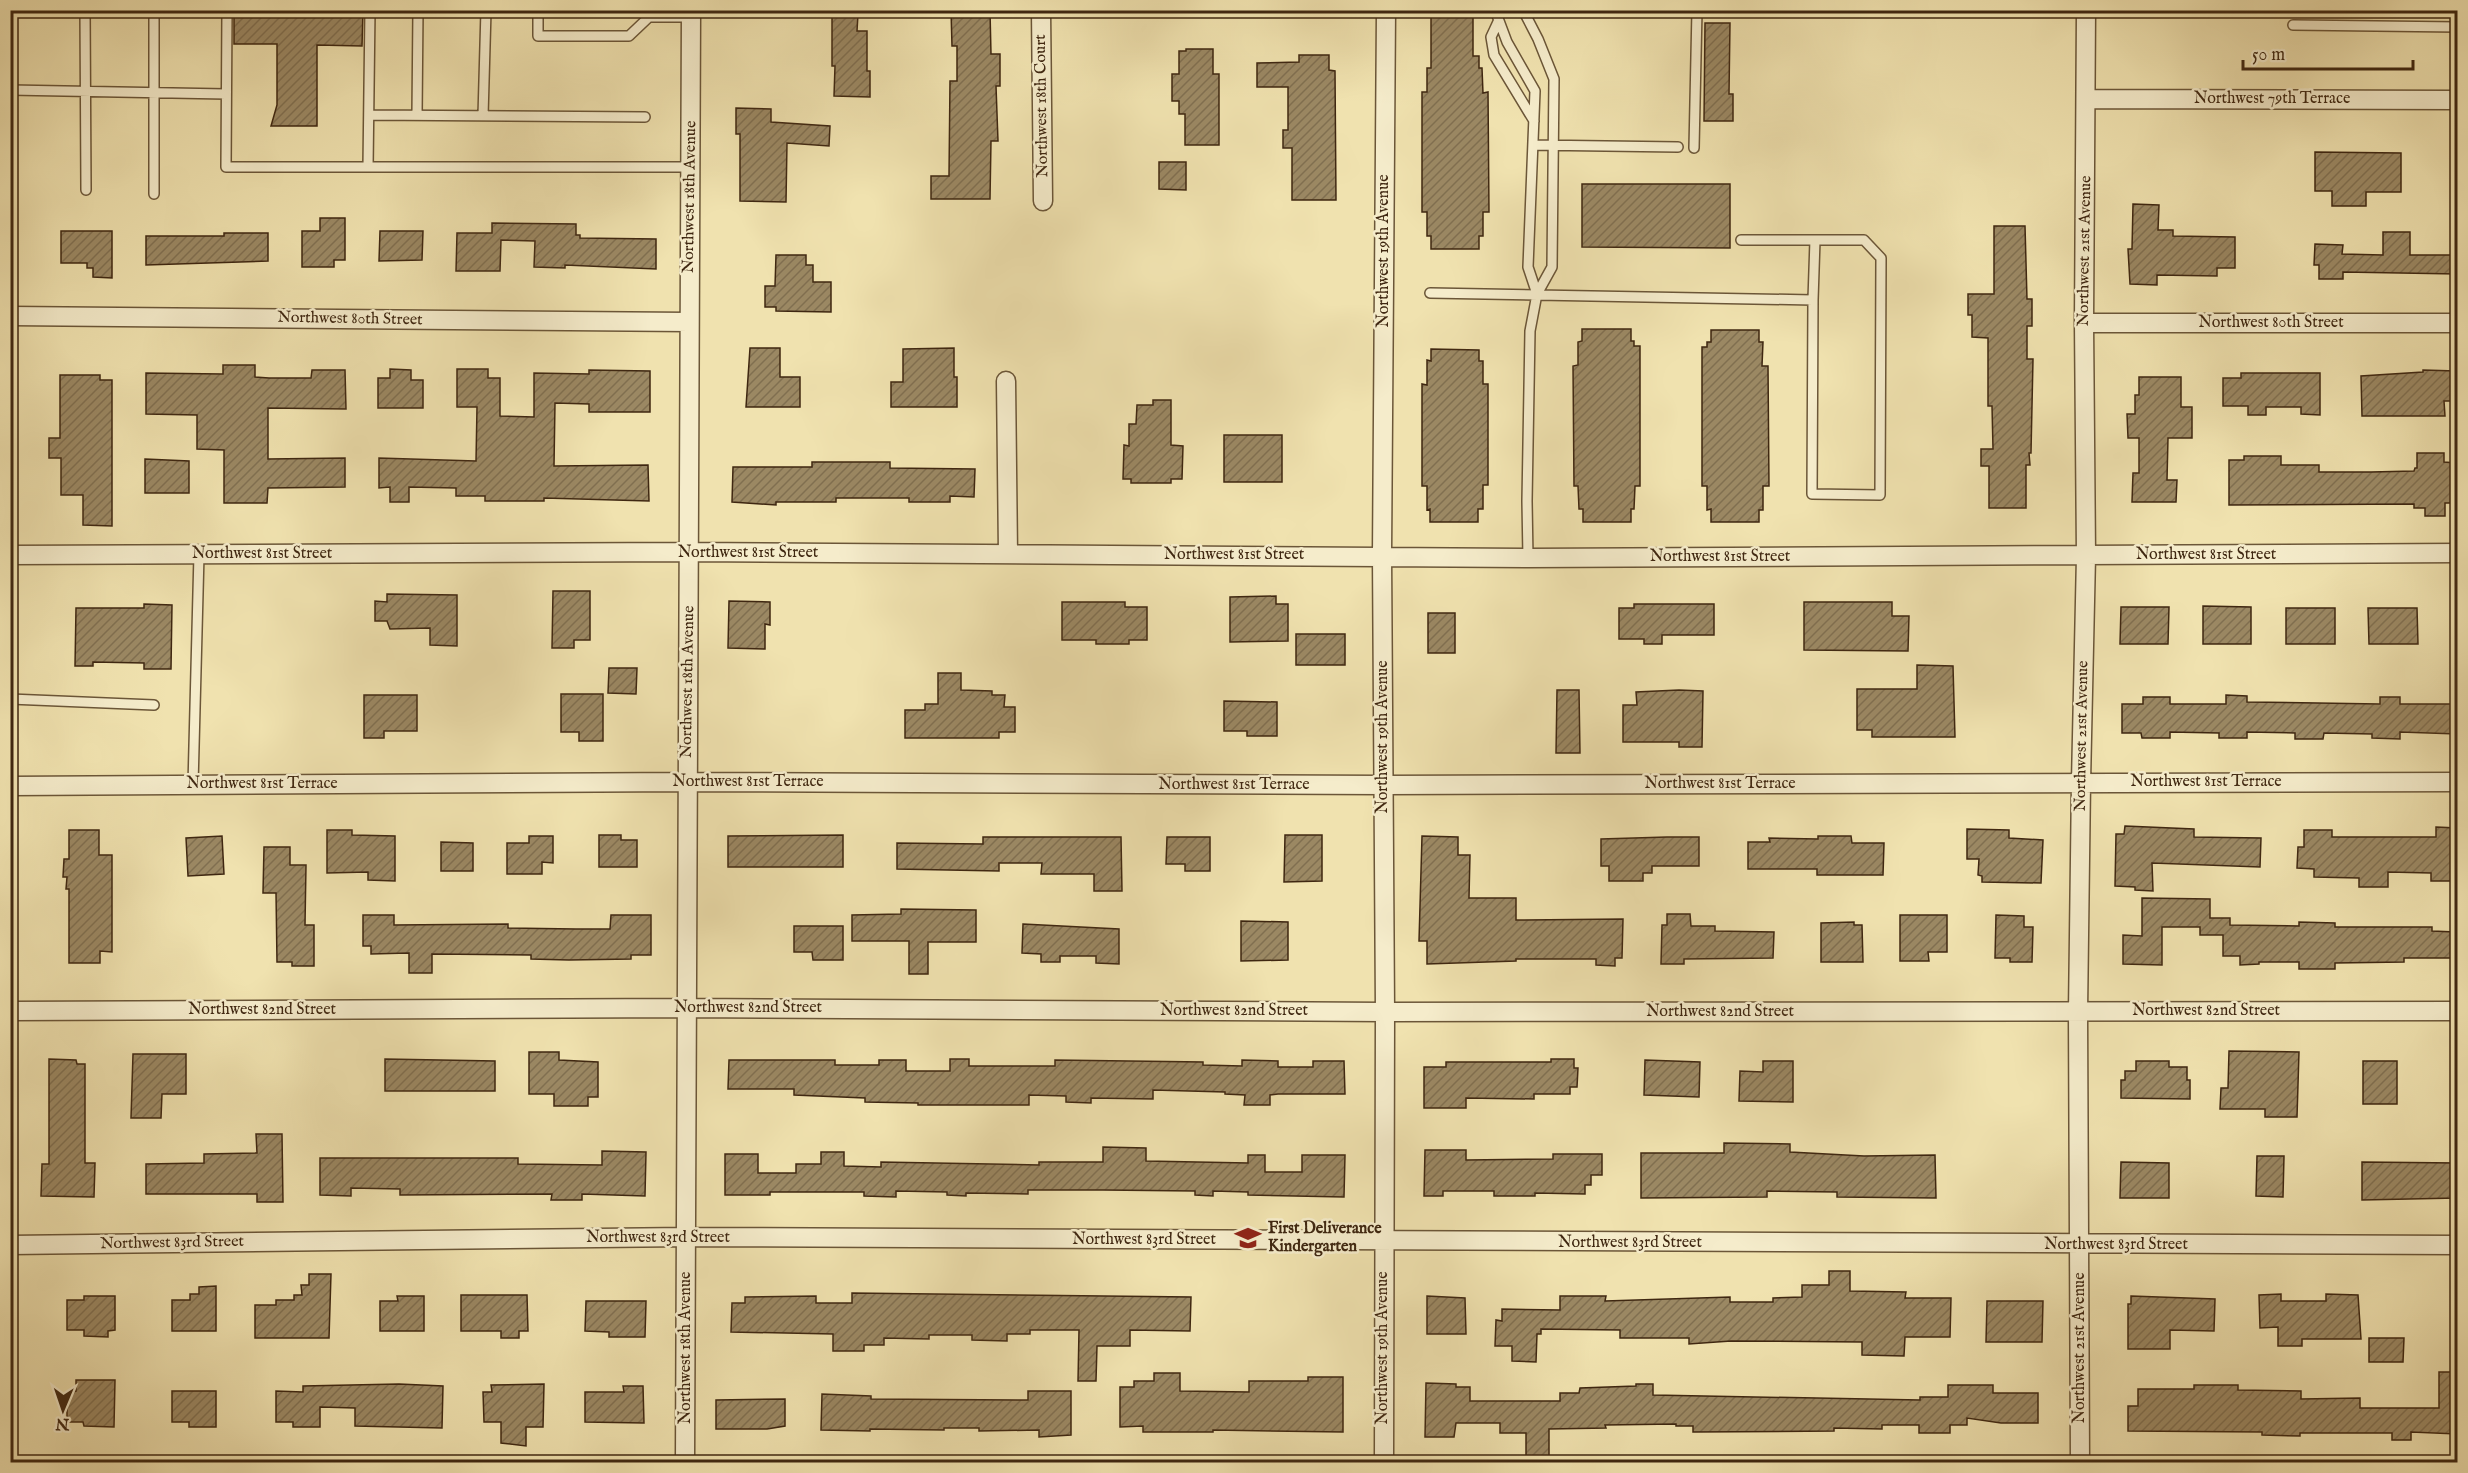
<svg xmlns="http://www.w3.org/2000/svg" width="2468" height="1473" font-family="'IM FELL English',serif">
  <style>
    .building { fill: url(#building-hatch); stroke: #3f2711; stroke-width: 1.5 }
    .lines { fill: none; stroke-linecap: round; stroke-linejoin: round }
    .lane-casing { stroke: #6b5638; stroke-width: 12 }
    .street-casing { stroke: #6b5638; stroke-width: 21 }
    .lane { stroke: #f5eccb; stroke-width: 9 }
    .street { stroke: #f5eccb; stroke-width: 18 }
    .labels { text-anchor: middle; dominant-baseline: central; stroke-width: 5; stroke-linejoin: round; paint-order: stroke }
    .street-label { font-size: 16px; fill: #3f2711; stroke: #f5eccb }
    .poi-label { font-size: 16px; font-weight: bold; fill: #3f2711; stroke: #f5eccb; text-anchor: start }
  </style>
  <defs>
    <pattern id="building-hatch" width="6" height="6" patternUnits="userSpaceOnUse" patternTransform="scale(1.5)"><rect width="6" height="6" fill="#9b8863"/><path d="M-1 1l2-2M0 6l6-6M5 7l2-2" fill="none" stroke="#806f50"/></pattern>
  </defs>
  <rect width="100%" height="100%" fill="#f0e2af"/>
  <filter id="stains"><feTurbulence type="fractalNoise" baseFrequency=".00333" numOctaves="4"/><feColorMatrix values="0 0 0 0 .2 0 0 0 0 .09 0 0 0 0 .02 0 0 0 .5 -.17"/></filter>
  <radialGradient id="worn" r=".72"><stop offset=".6" stop-color="#630" stop-opacity="0"/><stop offset="1" stop-color="#630" stop-opacity=".3"/></radialGradient>
  <path class="building" d="M234,10H363L362,46L317,45V126H271L277,105V44H234Z
    M951,10L990,11L991,54H1000V86H996L998,141H991L990,199H931V176H949L950,81H957V46H952Z
    M1431,10H1473V56H1479V68H1482L1483,93L1488,92L1489,212H1483V236H1479V249H1431V236H1427V212H1422V92H1427V68H1431Z
    M832,14H858L857,31H867V71H870V97L834,96L835,66H832Z
    M1705,23H1730L1729,94H1733V121H1704Z
    M1186,49H1213V74H1219V145H1185V114H1179V101H1172V74H1179V51H1186Z
    M1299,55H1329V70L1335,71L1336,200H1292V148H1283V130H1288V87H1257V63L1299,62Z
    M736,108L771,109V122L830,126L829,146L787,143L786,202L740,201V134H736Z
    M2315,152L2401,153V192H2366V206H2332V191H2315Z
    M1159,162H1186V190L1159,189Z
    M1582,184H1730V248L1582,247Z
    M2133,204L2159,205L2158,230H2173V236L2235,237V268H2217V276L2157,275V285L2130,284L2128,249H2132Z
    M320,218H345V260H334V267H302V231H320Z
    M492,223L576,224V235H580V238L656,239V269L565,265V268L534,267L535,241L501,240L500,271H456L457,233H492Z
    M1994,226H2025L2027,299H2032V326H2027V359H2033L2031,453H2029L2030,465H2026V508H1989V466H1981V449H1993L1992,406H1988V338L1972,337V315H1968V294H1994Z
    M61,231H112V278L93,277V268H87V263H61Z
    M380,231H423L422,260L379,261Z
    M2383,232H2410V255H2457V274L2343,272V279H2319V265H2314L2315,244L2343,245L2342,254L2383,255Z
    M224,233H268V261L146,265V236H224Z
    M776,255H806V265H813V282H831V312L776,311V307H765V286H775Z
    M1582,329H1631V341H1634V346H1640V486H1635L1634,509H1631V522H1583V509H1579L1578,486H1574L1573,366L1578,365V342L1582,341Z
    M1711,330H1759V342H1763L1762,366H1768L1769,486H1763V510H1759V522H1711V509L1707,510V486H1702V347H1707V342H1711Z
    M750,348H780V377H800V407H746Z
    M954,348V377H957V407H891V382H903V349Z
    M1431,349L1479,350V361H1483V384H1488V485H1483V509H1478V522H1430V509L1427,510V486H1422V384L1427,385V360L1431,361Z
    M223,365H255V377L269,378H311L312,370H345L346,409L268,408V459L345,458V487L268,488L267,503H224V450L197,449V415L146,414V373L223,374Z
    M390,369L411,370V380H423V408H378V378H390Z
    M457,369H488V378H500V416L534,417V373L589,374V370L650,371V412H589V404L555,403L554,466L648,465L649,501L544,498V501H485V496H456V488L409,487V502H390V487L379,488V458L476,461L477,407H457Z
    M2423,370L2456,371V401H2444L2445,416H2362L2361,376L2423,372Z
    M2241,373H2320V415L2301,414V407H2266V415H2248V406H2223V378H2241Z
    M60,375H100V380H112V526L83,525V495H61V458H49V438H60Z
    M2139,377H2181V407H2192V438H2168L2167,480H2177L2176,502H2132L2133,473H2139V438H2128L2127,414H2135V395H2139Z
    M1153,400H1171V445L1183,446L1182,479H1171V483H1131V479H1123L1124,445L1129,446V424H1136L1137,405H1153Z
    M1224,435H1282V482H1224Z
    M2417,453H2444V462L2456,463V503H2445V516H2425V508H2414V504L2229,505V460H2244V456H2281V465H2319V472H2371L2414,471L2415,468H2417Z
    M145,459L189,461V493H145Z
    M812,462H890V468L975,469L974,497L950,496V502H909V498H836V502H776V505L732,502L733,467H812Z
    M553,591H590V640H574V648H552Z
    M387,594L457,595V646L430,645V628L390,629L387,621H375V601L387,602Z
    M1276,596V604H1288V641L1230,642V597Z
    M729,601L770,602V625L765,624V649L728,648Z
    M1062,602H1125V607H1147V640H1129V644H1096V640H1062Z
    M1804,602H1892V616H1909L1908,651L1804,650Z
    M144,604L172,605L171,669H144V663L93,662V666H75L76,608H144Z
    M1634,604H1714V635H1662V644H1644V639H1619V608H1634Z
    M2203,606L2251,607V644H2203Z
    M2121,607H2169L2168,644H2120Z
    M2286,608H2335V644H2286Z
    M2368,608H2417L2418,644H2369Z
    M1428,613H1455V653H1428Z
    M1296,634H1345V665H1296Z
    M1917,665L1953,666L1955,737H1872V730H1857V689H1917Z
    M609,668H637L636,694L608,693Z
    M938,673H961V690L992,691V695H1005L1004,707H1015V732H999V738H905V710H925V704H938Z
    M1557,690H1579L1580,753H1556Z
    M1679,690L1703,691L1702,747H1679V742H1623V705H1637L1636,692Z
    M561,694H603V741H579V732H561Z
    M364,695H417V731H384V738H364Z
    M2226,695L2247,696V702L2380,704V697H2400V704H2457V734L2400,732V739L2372,738V734L2324,733L2323,739H2295V733L2247,732V738H2219V733L2170,732V738H2142L2141,733H2122V704H2143V697H2170V704H2226Z
    M1224,701L1277,702V736H1247V731H1224Z
    M2125,826L2194,829V837L2261,838L2260,867L2152,863L2153,891L2135,890V887L2115,886L2116,834H2124Z
    M2436,827L2457,828V881H2431V873L2388,872V887H2359V878L2314,877V869L2297,868L2298,847H2304V830H2332V837H2436Z
    M1967,829L2009,830V838L2043,840L2041,883L1982,882V876L1978,875L1979,859H1967Z
    M69,830H99V855H112V952L100,951V963H69V889H66L67,877H63L64,859H69Z
    M327,830H352V835L395,836V881L368,880V872L327,873Z
    M599,835H621V840H637V867H599Z
    M843,835V867H728V836Z
    M1285,835H1322V881L1284,882Z
    M222,836L224,874L188,876L186,838Z
    M529,836H553V863L542,862V874H507V843H529Z
    M1422,836L1458,837V855H1470L1469,898H1516V920L1623,919L1622,958H1615V966L1596,965V959H1516V961L1427,964V941H1419Z
    M1818,836H1851L1852,843H1884L1883,875H1817V869H1748V842H1770L1769,838L1818,839Z
    M983,837H1121L1122,891H1094V874H1041L1042,863H999V871L897,869V843L983,844Z
    M1167,837H1210V871H1185V864H1166Z
    M1667,837H1699V866H1652V873H1643V881H1609V866H1601V839Z
    M441,842L473,843V871H441Z
    M264,847H290V865H306L305,925H314V966H292V962H277L276,893H263Z
    M2142,898L2210,899V918H2230V925L2299,926V922L2335,923V927H2432V931L2455,932V958H2404V962L2335,963V969H2299V962H2259V964L2240,965V956H2223V935H2200V927H2162V965L2123,964V935L2142,936Z
    M901,909L976,910V942H928V974H909V941H852V915L901,914Z
    M1667,914H1690L1691,926H1715V931L1774,932L1773,958L1684,959V964H1661L1662,925H1667Z
    M363,915H394V925L508,924V928L576,929H610L611,915H651V955H631V959L569,960L531,959V955L432,954V973H409V953L371,954V946H363Z
    M1900,915H1947V952H1928L1929,961H1900Z
    M1996,915L2024,916V927H2033L2032,962H2010V958H1995Z
    M1241,921L1288,922V960L1241,961Z
    M1854,922V925H1862L1863,962H1821V923Z
    M1023,924L1119,929V964L1096,963V956H1060V962H1041V954L1022,953Z
    M794,926H843V960H813L812,952H794Z
    M2229,1051L2299,1052L2297,1117H2265V1109H2220L2221,1088H2228Z
    M529,1052H559V1060L598,1062V1097H588V1106H554V1094H529Z
    M133,1054H186V1094H162L161,1118H131Z
    M49,1059L76,1060L77,1064H85V1163H95L94,1197L41,1196L42,1164H49Z
    M385,1059L495,1061V1091H385Z
    M950,1059H969V1066H1055V1060L1203,1062V1065L1242,1066V1060L1278,1061V1067H1313V1061H1344L1345,1094H1278L1270,1095V1105H1244L1245,1095L1225,1094V1092L1153,1090V1099L1091,1098V1103L1066,1102V1096L1029,1095V1105H918V1103L865,1102V1098L794,1095V1089H728L729,1060H835V1065H879V1060H906V1071H950Z
    M1551,1059H1574V1068H1578L1577,1087H1570V1094H1534V1099L1466,1098V1108H1424V1067H1446V1062H1551Z
    M1645,1060L1700,1062L1699,1097L1644,1095Z
    M1763,1061H1793V1102L1739,1101L1740,1071L1763,1072Z
    M2136,1061H2169V1067H2187V1080H2190V1099L2121,1098V1080H2125V1071H2136Z
    M2363,1061H2397V1104H2363Z
    M256,1134H282L283,1202H257V1194H146V1164L204,1163V1154L257,1153Z
    M1724,1143L1790,1144V1152L1864,1156L1935,1155L1936,1198L1837,1197V1192L1767,1191V1197L1641,1198V1153H1724Z
    M1103,1147L1146,1148V1161L1248,1163V1155H1265V1172H1302V1155H1345L1344,1197L1248,1195V1192L1213,1191V1196L1195,1195V1191L1103,1190H1028V1194L966,1193V1196L947,1195V1192L896,1191V1197L864,1196V1192H770V1195H725V1154H758V1173H796V1164H821V1152H844V1166L881,1167V1162L1039,1165V1162H1103Z
    M1425,1150H1466V1160L1553,1159V1154H1602V1175H1591V1185H1585V1194L1535,1193V1196H1494V1191H1443V1196H1424Z
    M602,1151L646,1152L645,1196L582,1194V1200H551L552,1194L400,1195V1189L351,1188V1196L320,1195V1158H518V1164L602,1165Z
    M2257,1156H2284L2283,1197L2256,1196Z
    M2121,1162L2169,1163V1198H2120Z
    M2362,1162L2457,1163V1198L2362,1200Z
    M1829,1271H1850V1291L1906,1292L1905,1298H1951L1950,1337H1905L1904,1356L1862,1355V1342L1731,1341L1689,1344V1338H1620V1330L1541,1329V1334H1537L1536,1362L1512,1361V1346H1495L1496,1320L1502,1321V1309L1560,1310V1296H1606L1605,1301L1730,1297V1302H1773V1298L1802,1297V1285H1829Z
    M309,1274H331L329,1338H255V1305H276V1300H294V1295H302L301,1285H309Z
    M216,1286V1331H172V1300H190V1294H199V1287Z
    M852,1293L1191,1297L1190,1331L1130,1330V1346H1097L1096,1381H1078L1079,1330H1030V1334H1007V1341L972,1340V1335H929V1339L884,1338V1345H864V1351H833V1334L731,1332L732,1303H745V1297L816,1296V1303H852Z
    M2281,1294V1301H2326V1294L2358,1295L2361,1339H2302V1346H2278V1327L2260,1328L2259,1295Z
    M461,1295H527L528,1331H519V1338H501V1331H461Z
    M84,1296H115V1330L108,1331V1337L84,1336V1330H67V1300H84Z
    M397,1296H424V1331H380V1301H398Z
    M1427,1296L1465,1298L1466,1334H1427Z
    M2131,1296L2215,1299L2214,1331L2170,1330V1349H2128V1304H2131Z
    M586,1301H646L645,1337H609V1332L585,1331Z
    M1987,1301H2043L2042,1342H1986Z
    M2369,1338H2404L2403,1362H2369Z
    M2439,1372H2457V1434L2411,1432V1440H2392V1433H2300V1436L2262,1435V1432L2128,1431V1406H2138V1389H2194V1385H2238V1390L2301,1391V1399L2360,1398V1408H2439Z
    M1154,1373H1180V1391L1249,1392V1381H1308V1377H1343V1432L1213,1430V1432H1143V1426L1120,1427V1387H1134V1381H1154Z
    M76,1380H115L114,1427L84,1426L83,1422H67V1392L76,1391Z
    M1426,1383L1456,1384V1387H1470V1401H1560V1393H1579L1580,1388L1636,1386V1384H1653V1395L1920,1400V1397H1948V1385H1993V1393H2038V1423H2001L1967,1418V1425H1950V1433H1919V1425H1882V1429L1834,1428V1431L1693,1432V1426H1676V1424L1605,1425L1606,1428L1549,1429V1456H1526V1433H1500V1423H1456L1454,1437H1425Z
    M399,1384L443,1386L442,1428L355,1426V1408L320,1407V1427H293V1422H276V1391L303,1392V1386Z
    M544,1384L543,1427H526V1446L501,1443V1422H484L483,1392H492L491,1385Z
    M623,1386H643L644,1423L585,1422V1392H624Z
    M172,1391H216V1427H189V1422H172Z
    M1028,1391H1071V1435L1039,1437V1430L979,1431V1428H944V1430L870,1429V1431L821,1430L822,1394L871,1396V1399L1028,1400Z
    M785,1399V1426L767,1429H716V1400Z"/>
  <g class="lines">
    <g class="lane-casing">
      <path id="lane" d="M85,10L86,190
        M227,10L226,167H690
        M538,10V36H629L649,17L648,10
        M1495,10L1507,42L1535,91L1528,267L1537,294
        M1523,10L1538,39L1554,79L1552,267L1537,294L1530,331L1527,501L1528,558
        M649,17H691
        M1498,22L1491,37L1494,55L1534,121
        M2293,25L2458,27
        M10,90L226,94
        M369,115L645,117
        M417,115L418,10
        M483,116L486,10
        M1533,145L1678,147
        M1694,148L1697,10
        M368,167L370,10
        M154,194V10
        M1430,293L1813,300L1812,494L1880,495L1881,258L1864,240H1741
        M1813,300L1815,240
        M10,699L154,705
        M193,785L199,554"/>
    </g>
    <g class="street-casing">
      <path id="street" d="M1041,10L1043,201
        M2086,99L2458,100
        M10,316L689,322
        M2084,323H2458
        M1006,381L1008,554
        M10,555L690,552L1528,558L2458,553
        M10,786L687,782L1384,785L2458,782
        M10,1011L687,1008L1385,1012L2458,1011
        M10,1245L687,1237L2458,1245
        M685,1462L691,10
        M1384,1462L1385,1012L1382,555L1386,10
        M2080,1462L2078,1012L2081,782L2086,556L2084,323L2086,10"/>
    </g>
    <use href="#lane" class="lane"/>
    <use href="#street" class="street"/>
  </g>
  <defs>
    <g id="school-bare" transform="scale(2.07)"><path d="M0-5L7-2L0 1L-7-2ZM-4 1L0 2.5L4 1V4Q0 6-4 4Z" fill="#8f2418" stroke="#f5eccb" stroke-width="2.5" paint-order="stroke"/></g>
  </defs>
  <g fill-rule="evenodd">
    <use href="#school-bare" x="1248" y="1238"/>
  </g>
  <g class="labels">
    <g class="street-label">
      <text x="2272" y="99">Northwest 79th Terrace</text>
      <text transform="translate(1042 106) rotate(-91)">Northwest 18th Court</text>
      <text transform="translate(690 197) rotate(-89)">Northwest 18th Avenue</text>
      <text transform="translate(1384 251) rotate(-90)">Northwest 19th Avenue</text>
      <text transform="translate(2085 251) rotate(-89)">Northwest 21st Avenue</text>
      <text transform="translate(350 319) rotate(1)">Northwest 80th Street</text>
      <text x="2271" y="323">Northwest 80th Street</text>
      <text x="748" y="553">Northwest 81st Street</text>
      <text x="262" y="554">Northwest 81st Street</text>
      <text x="1234" y="555">Northwest 81st Street</text>
      <text x="2206" y="555">Northwest 81st Street</text>
      <text x="1720" y="557">Northwest 81st Street</text>
      <text transform="translate(688 682) rotate(-89)">Northwest 18th Avenue</text>
      <text transform="translate(2082 736) rotate(-89)">Northwest 21st Avenue</text>
      <text transform="translate(1383 737) rotate(-90)">Northwest 19th Avenue</text>
      <text x="748" y="782">Northwest 81st Terrace</text>
      <text x="2206" y="782">Northwest 81st Terrace</text>
      <text x="262" y="784">Northwest 81st Terrace</text>
      <text x="1720" y="784">Northwest 81st Terrace</text>
      <text x="1234" y="785">Northwest 81st Terrace</text>
      <text x="748" y="1008">Northwest 82nd Street</text>
      <text x="262" y="1010">Northwest 82nd Street</text>
      <text x="1234" y="1011">Northwest 82nd Street</text>
      <text x="2206" y="1011">Northwest 82nd Street</text>
      <text x="1720" y="1012">Northwest 82nd Street</text>
      <text x="658" y="1238">Northwest 83rd Street</text>
      <text x="1144" y="1240">Northwest 83rd Street</text>
      <text transform="translate(172 1243) rotate(-1)">Northwest 83rd Street</text>
      <text x="1630" y="1243">Northwest 83rd Street</text>
      <text x="2116" y="1245">Northwest 83rd Street</text>
      <text transform="translate(686 1348) rotate(-90)">Northwest 18th Avenue</text>
      <text transform="translate(1383 1348) rotate(-90)">Northwest 19th Avenue</text>
      <text transform="translate(2080 1348) rotate(-90)">Northwest 21st Avenue</text>
    </g>
    <g class="poi-label">
      <text x="1268" y="1229">First Deliverance<tspan x="1268" dy="18">Kindergarten</tspan></text>
    </g>
  </g>
  <rect width="2468" height="1473" fill="none" stroke="#f0e2af" stroke-width="36"/>
  <rect x="12" y="12" width="2444" height="1449" fill="none" stroke="#3f2711" stroke-width="3"/>
  <rect x="18" y="18" width="2432" height="1437" fill="none" stroke="#3f2711" stroke-width="1.5"/>
  <g transform="translate(63 1410) rotate(182)" stroke="#f5eccb" stroke-width="4.5" paint-order="stroke">
  <path d="M0-4.5L10 22L0 15L-10 22Z" fill="#3f2711"/>
  <text y="-9" font-size="16" font-weight="bold" text-anchor="middle" fill="#3f2711">N</text>
  </g>
  <path d="M2243 60v9h170v-9" fill="none" stroke="#3f2711" stroke-width="3"/>
  <text x="2252" y="60" font-size="18" fill="#3f2711" stroke="#f5eccb" stroke-width="4.5" paint-order="stroke">50 m</text>
  <rect width="100%" height="100%" filter="url(#stains)"/>
  <rect width="100%" height="100%" fill="url(#worn)"/>
</svg>
